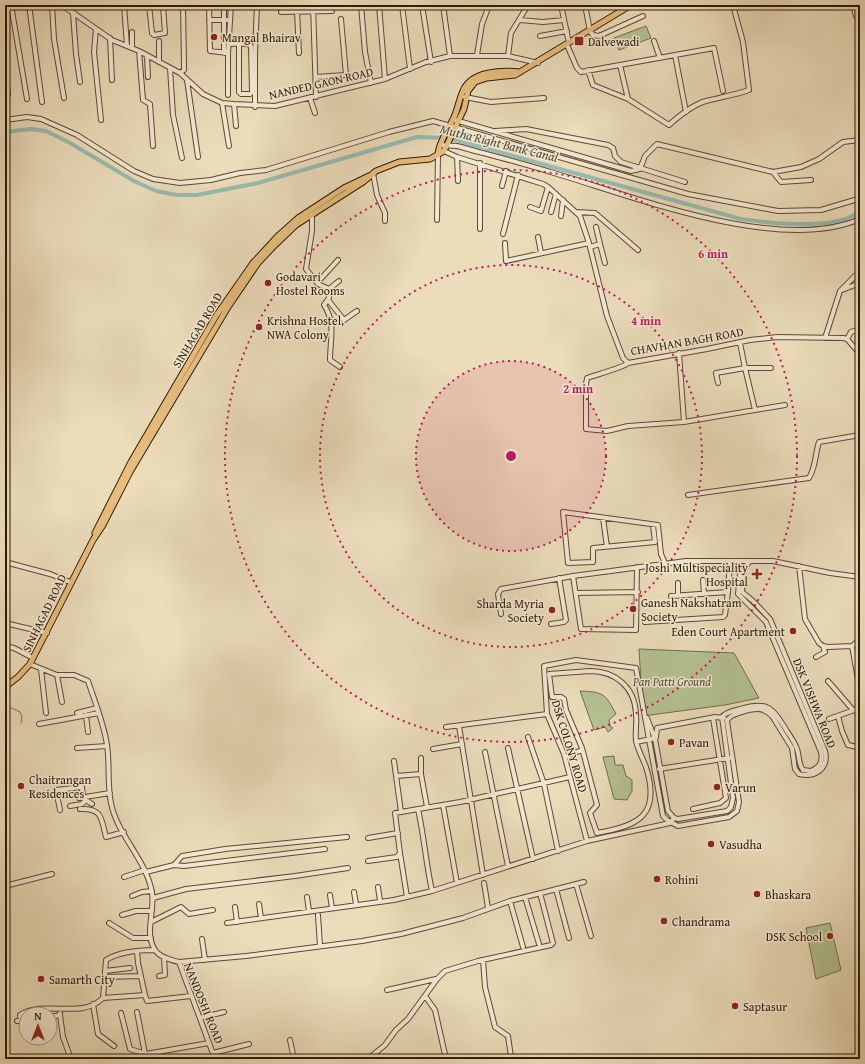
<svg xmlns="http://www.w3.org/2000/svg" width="865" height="1064" font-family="'Gentium Book Plus',serif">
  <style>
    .green { fill: #b4c192; stroke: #706e4a }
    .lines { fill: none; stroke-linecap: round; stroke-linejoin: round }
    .stream { stroke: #6d7b6a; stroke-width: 1 }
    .canal { stroke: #98bcaf; stroke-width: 4 }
    .minor-casing { stroke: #5c4a31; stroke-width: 6 }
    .major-casing { stroke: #2d1a03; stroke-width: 7 }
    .minor { stroke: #f2e8d2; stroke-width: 4 }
    .major { stroke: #e6be7d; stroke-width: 5 }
    .ring { fill: none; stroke: #c2185b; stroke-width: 2; stroke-dasharray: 2 4 }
    .poi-dot { fill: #8f2418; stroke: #f2e8d2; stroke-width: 1.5 }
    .labels { text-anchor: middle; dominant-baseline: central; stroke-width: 3; stroke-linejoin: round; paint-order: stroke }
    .poi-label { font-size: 12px; fill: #2d1a03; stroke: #f2e8d2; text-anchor: start }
    .street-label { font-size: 12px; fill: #2d1a03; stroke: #f2e8d2 }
    .park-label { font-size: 12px; font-style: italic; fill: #564c2e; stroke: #f2e8d2 }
    .water-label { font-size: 13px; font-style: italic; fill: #4d4b37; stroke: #f2e8d2 }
    .centre { fill: #c2185b; stroke: #f2e8d2; stroke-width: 2 }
    .ring-label { font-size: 12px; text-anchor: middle; font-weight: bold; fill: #c2185b; stroke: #f2e8d2; stroke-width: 3; stroke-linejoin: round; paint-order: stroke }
  </style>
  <rect width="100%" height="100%" fill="#ebdcba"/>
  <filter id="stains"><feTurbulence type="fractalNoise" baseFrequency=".005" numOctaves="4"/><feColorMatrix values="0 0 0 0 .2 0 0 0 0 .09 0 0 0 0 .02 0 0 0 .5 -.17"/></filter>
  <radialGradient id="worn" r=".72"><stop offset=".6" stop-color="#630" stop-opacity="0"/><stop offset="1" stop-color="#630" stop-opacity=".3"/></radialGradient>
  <path class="green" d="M646,26L651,38L619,50L614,38Z
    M639,649L734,653L759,698L725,705L643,716Z
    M580,691C603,692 605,693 616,714L609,720L610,726L613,728L608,732L605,727L594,730Z
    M614,756L615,765H623L626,776L632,780V791L627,800L614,799L603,757Z
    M830,923L841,970L816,979L806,928Z"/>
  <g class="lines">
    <path class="stream" d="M5,705L20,712L22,717L21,723"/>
    <path class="canal" d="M5,132L31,129L46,131L70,143L134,181L156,191L177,195H197L258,183L417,137L448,138L741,219C768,223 820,228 846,219C851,217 856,214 860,211"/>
    <g class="minor-casing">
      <path id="minor" d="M11,5L27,99
        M29,5L42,102
        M52,5L54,39L64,98
        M62,5L112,40L139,51L180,73L203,94L222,103L234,104L275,106L385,79L426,62L450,56H508L538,63
        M124,5L127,46
        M149,5L152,33L154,35L165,33L163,5
        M209,5L210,51L228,53L231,5
        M224,5V53
        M313,5L316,97
        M361,5L365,52L371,83
        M379,5L385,79
        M402,5L410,69
        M422,5L431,62
        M443,5L450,56
        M561,5L569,43
        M585,5L590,31L593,35L599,36L643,16
        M853,5L856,16
        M297,11L299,53
        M281,12L332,11V5
        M73,13L76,54L80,82
        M209,20H227
        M520,20L543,22L564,20
        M96,29L94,52L101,120
        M132,32V48
        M540,36L567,31
        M110,38L112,80
        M159,41V62
        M654,41L660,58
        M230,44C236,44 246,42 251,46L252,92L250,94H241L239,92V44
        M567,45L577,68L581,72L714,48L723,91
        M139,51L143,100L150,104L153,146
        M477,55L482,24L487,11V5
        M675,55L686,112
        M147,56L148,77
        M508,56L511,33L528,5
        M620,65L628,99L669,125C679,116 692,105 706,101C721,97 735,95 749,90L743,42L733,5
        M170,68L173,115L182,158
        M588,70L593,85L628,99
        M5,73L8,94H5
        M180,73L184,70V65L183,5
        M316,77L346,75L341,19
        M187,80L198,157
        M228,95V53
        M465,97L491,102L544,98
        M310,98L315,113
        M222,103L229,146
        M234,104L236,126
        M255,107V54L257,5
        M5,120L27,117L41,119L77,135L134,171L153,179L180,183L211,180L240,173L266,170L389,132L433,121L688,194L778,211L821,210L858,199L860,196
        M455,120L631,171L640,169L645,156L657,144L773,172L801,167L819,159L843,142L860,140
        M495,131L526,129L608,145L613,148L615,156L621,162L685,182
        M440,145L457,146C490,155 522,163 554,173C635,197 780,254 860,219
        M444,151L457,157L543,184L548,187L580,216L589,243L607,316L623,358L628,363L707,349L750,340L777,337L843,338L847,339L860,354
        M457,157L458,181
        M480,163V229
        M773,172L781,182L811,180
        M373,173L377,195L385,213V221
        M502,186L506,171
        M530,207L541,211L548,187
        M551,212L556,194
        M576,212L595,213L638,250
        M312,214V231L306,269L318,284L329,289V298L324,305C336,323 330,340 330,360L340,367
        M561,216L563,200
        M437,220L438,154
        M596,227L600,244
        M503,234L518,175
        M538,237L541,253
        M505,243L506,261L589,243
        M590,247L600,244L605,263
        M317,283L338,260
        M329,289L339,281
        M842,290L860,283
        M328,300L344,320L357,311
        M825,338L840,291L860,271
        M847,339L851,332L860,329
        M628,363C625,367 595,375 587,378L586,384V429L607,431L628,426L684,422L679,353
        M718,383L716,373L745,368L740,343
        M755,410L745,368H771
        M684,422L785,405
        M688,495L809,478C816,467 815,454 819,442L860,435
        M603,518L607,547
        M653,525L655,542L593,548V562L568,563L563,512L658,525L661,554L665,563
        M5,562L50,574L70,582
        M799,566L805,619L819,643L823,646L828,647L852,646L858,641L860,634
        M573,576L581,629L636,630L637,567
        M703,580L704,594
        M678,583V596
        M576,593L638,592
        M671,596L728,592L730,561
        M501,614L498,594L501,589L573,576L686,561H773L830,573L860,577
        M645,622L723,617L725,615L728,592
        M5,623L47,633
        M551,624L564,622L566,620L559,578
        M5,646L14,648L33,658
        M852,646L858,680L860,683
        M816,657L825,652L823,646
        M30,664L57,675H74L88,681C95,702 104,724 107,745C110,764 107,784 111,803C117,835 147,860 152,893C155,912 144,933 155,950C159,957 171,960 179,962L215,1059
        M41,669L46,713
        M590,671C615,671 635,687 636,714C637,723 635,732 636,741C638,750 643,759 646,767C661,815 639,826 597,833L590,813L597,805L582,748L566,710L564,699L561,697H552L549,674Z
        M57,675L62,702
        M828,681L853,710
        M857,709L860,729
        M77,713L97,708
        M86,715L88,732
        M838,716L842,731L848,745L857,747
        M722,717C726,711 738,710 744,708C768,701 773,709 785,728C789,735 795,742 797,749C800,757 798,764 803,770L811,771C820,767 823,762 821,752L766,622L738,594L740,573L750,561
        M647,718L655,739L668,811L674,818
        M829,719L860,708
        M39,724L99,713
        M459,726L483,875
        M446,727L547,714
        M528,737L544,784L558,851
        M636,742L656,738L657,728L715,717L724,718
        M77,748L107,746
        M508,748L533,859
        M433,749L462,744
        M485,752L508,866
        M565,757L582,750
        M421,758V774L427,807
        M394,761L401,812
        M659,769L729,758
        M396,776L421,774
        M79,798L110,793
        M443,805L457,883
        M70,806L82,804L86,800L92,804
        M80,809C103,808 101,819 106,837L124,832
        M418,809C424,836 426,864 432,891
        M693,809L720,803L726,798L713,718
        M60,810L56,790L82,787L83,798L86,800
        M674,818L678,819L727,811L731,807L733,798L722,717
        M368,838L398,833
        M587,841L564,754L547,714L544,666L576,660L636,668L663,816L667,820L678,826L729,817L737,811L739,802L727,721C729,714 751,709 758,709C764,709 768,712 772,716L792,748L795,769L799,774C816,778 829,768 825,751L770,619L753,601L742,592L743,571
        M400,853L407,897
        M368,861L397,857L400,853L395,813L460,802L570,777
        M174,865L184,866L325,849
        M146,872L174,865L182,856L225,849L347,837
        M124,877L145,870
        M484,883L488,908
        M576,884L591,936
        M5,886L52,874
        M378,887L380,901
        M556,889L569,938
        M354,892L356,904
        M540,893L553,943
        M330,895L332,908
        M132,896L142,892L152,891
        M307,897L309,911
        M525,897L539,944
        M153,898L186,889L295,876L348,868
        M510,901L523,947
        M259,904L261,918
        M235,907L237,922
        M122,915L136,911H152
        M318,915L320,946
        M151,922L181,907L189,914L213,910
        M109,923L133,938H151
        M227,923L394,900L432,891L587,841L670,823L674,818
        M202,939L205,960
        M137,951L138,963L145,995
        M483,960L485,987L495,1027L508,1036L511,1057L508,1059
        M179,962L246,956L362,941L401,934L463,918L510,901L584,882
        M105,971L130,968
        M159,976L165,975L164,957
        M104,977L141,976
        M387,990L436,979
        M425,996L435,1010L446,1059
        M103,998L106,960C119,952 140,950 155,950
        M93,1004L98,1034L114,1046
        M137,1012L146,1059
        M121,1013L130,1049L146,1054L209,1043
        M60,1015L63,1037L71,1059
        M50,1017L60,1015V1013
        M200,1018L224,1012
        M17,1021H26
        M21,1021L20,1015C45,999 81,1020 103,998L145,995L147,1001L191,996
        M290,1040L294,1059
        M213,1053L249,1044
        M368,1059L385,1045L396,1030L408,1019L437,979L445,971L478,961L551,945"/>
    </g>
    <g class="major-casing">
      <path id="major" d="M438,154C439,141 449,129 454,117C458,109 459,99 463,91C471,71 502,70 520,72
        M95,533L131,462L216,316L253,263L279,235L298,218L344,188L369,176
        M5,687L18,677L30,664L93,540L103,525L130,472L228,307L258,263L273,247L296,225L363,182L376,171L399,162L430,159L444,151L464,109L468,91L475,82L487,78L515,75L631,5"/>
    </g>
    <use href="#minor" class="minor"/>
    <use href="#major" class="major"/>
  </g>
  <circle cx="511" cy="456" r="95" fill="#c2185b" fill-opacity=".12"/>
  <g class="ring">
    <circle cx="511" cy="456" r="95"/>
    <circle cx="511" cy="456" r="191"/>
    <circle cx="511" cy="456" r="286"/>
  </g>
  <g class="poi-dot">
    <circle cx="214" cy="37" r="4"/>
    <rect x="574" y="36" width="10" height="10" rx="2"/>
    <circle cx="268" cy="283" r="4"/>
    <circle cx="259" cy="327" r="4"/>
    <path d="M755 568h4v4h4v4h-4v4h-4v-4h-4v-4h4z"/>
    <circle cx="633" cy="609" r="4"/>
    <circle cx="552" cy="610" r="4"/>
    <circle cx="793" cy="631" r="4"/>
    <circle cx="671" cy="742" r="4"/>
    <circle cx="21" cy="786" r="4"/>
    <circle cx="717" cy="787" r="4"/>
    <circle cx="711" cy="844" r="4"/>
    <circle cx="657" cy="879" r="4"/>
    <circle cx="757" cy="894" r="4"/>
    <circle cx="664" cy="921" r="4"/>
    <circle cx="830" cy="936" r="4"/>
    <circle cx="41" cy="979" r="4"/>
    <circle cx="735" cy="1006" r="4"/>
  </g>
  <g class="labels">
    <g class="poi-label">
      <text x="222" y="37">Mangal Bhairav</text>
      <text x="588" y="41">Dalvewadi</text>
      <text x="276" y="276">Godavari<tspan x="276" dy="14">Hostel Rooms</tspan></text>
      <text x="267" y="320">Krishna Hostel,<tspan x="267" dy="14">NWA Colony</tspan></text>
      <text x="748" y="567" text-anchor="end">Joshi Multispeciality<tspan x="748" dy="14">Hospital</tspan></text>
      <text x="641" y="602">Ganesh Nakshatram<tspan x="641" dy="14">Society</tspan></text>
      <text x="544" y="603" text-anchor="end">Sharda Myria<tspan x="544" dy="14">Society</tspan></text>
      <text x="785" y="631" text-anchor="end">Eden Court Apartment</text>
      <text x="679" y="742">Pavan</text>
      <text x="29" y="779">Chaitrangan<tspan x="29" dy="14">Residences</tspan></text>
      <text x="725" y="787">Varun</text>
      <text x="719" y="844">Vasudha</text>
      <text x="665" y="879">Rohini</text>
      <text x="765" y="894">Bhaskara</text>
      <text x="672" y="921">Chandrama</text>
      <text x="822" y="936" text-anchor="end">DSK School</text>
      <text x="49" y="979">Samarth City</text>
      <text x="743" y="1006">Saptasur</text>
    </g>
    <g class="street-label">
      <text transform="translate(321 83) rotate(-13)">NANDED GAON ROAD</text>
      <text transform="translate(197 330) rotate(-59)">SINHAGAD ROAD</text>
      <text transform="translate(687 341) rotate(-10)">CHAVHAN BAGH ROAD</text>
      <text transform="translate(44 613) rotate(-64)">SINHAGAD ROAD</text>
      <text transform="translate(815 703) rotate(68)">DSK VISHWA ROAD</text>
      <text transform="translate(570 746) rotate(73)">DSK COLONY ROAD</text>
      <text transform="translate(204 1003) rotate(68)">NANDOSHI ROAD</text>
    </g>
    <g class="park-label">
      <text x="672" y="681">Pan Patti Ground</text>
    </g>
    <g class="water-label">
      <text transform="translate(499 143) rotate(14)">Mutha Right Bank Canal</text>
    </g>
  </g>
  <circle cx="511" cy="456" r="6" class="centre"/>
  <g class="ring-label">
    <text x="713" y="258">6 min</text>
    <text x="646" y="325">4 min</text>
    <text x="578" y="393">2 min</text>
  </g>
  <rect width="865" height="1064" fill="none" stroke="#ebdcba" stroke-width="20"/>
  <rect x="6" y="6" width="853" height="1052" fill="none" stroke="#2d1a03" stroke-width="2"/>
  <rect x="10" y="10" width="845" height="1044" fill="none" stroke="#2d1a03"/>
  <g transform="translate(38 1026)"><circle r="19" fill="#f2e8d2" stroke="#a3967f"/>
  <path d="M0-3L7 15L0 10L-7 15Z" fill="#8f2418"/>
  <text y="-6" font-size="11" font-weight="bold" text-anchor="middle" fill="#2d1a03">N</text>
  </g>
  <rect width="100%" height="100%" filter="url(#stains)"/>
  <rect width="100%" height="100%" fill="url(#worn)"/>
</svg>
